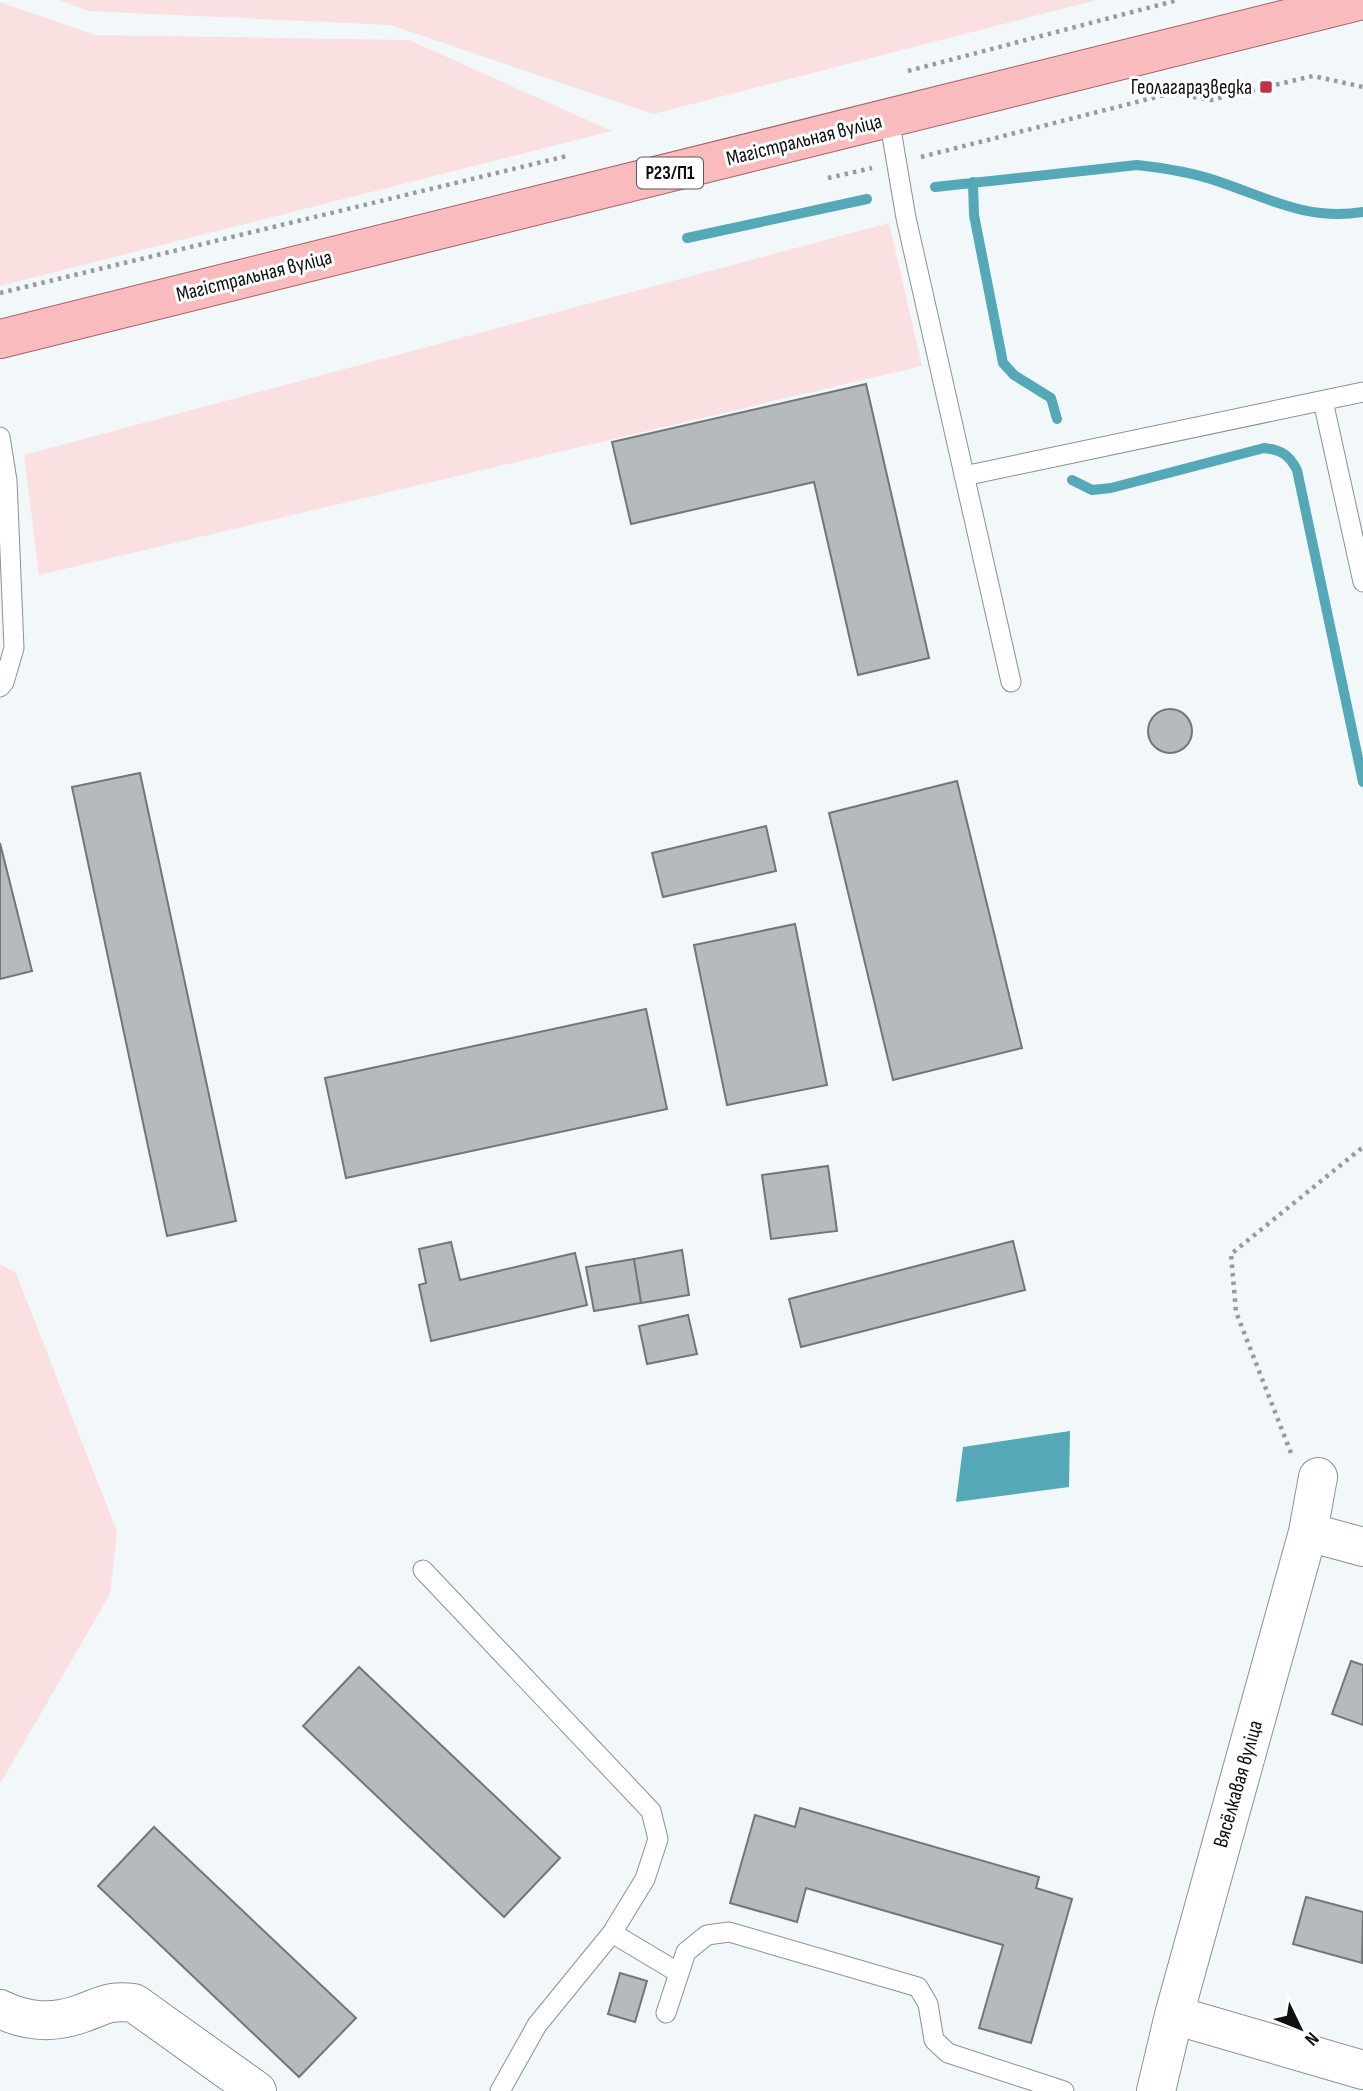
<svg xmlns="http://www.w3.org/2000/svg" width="1363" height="2091" font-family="'Sofia Sans Condensed',sans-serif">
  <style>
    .green { fill: #fae0e1 }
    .water { fill: #54a8b8 }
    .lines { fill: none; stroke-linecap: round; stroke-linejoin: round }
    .stream { stroke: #54a8b8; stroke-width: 10 }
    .building { fill: #b5bbbc; stroke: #717778; stroke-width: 2 }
    .service-casing { stroke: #8b9192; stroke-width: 21 }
    .minor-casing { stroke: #8b9192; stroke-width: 40 }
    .primary-casing { stroke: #a46164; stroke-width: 40 }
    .path { stroke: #969b9c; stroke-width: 4.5; stroke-dasharray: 3.5 5; stroke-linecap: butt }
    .service { stroke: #fff; stroke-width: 19 }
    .minor { stroke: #fff; stroke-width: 38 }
    .primary { stroke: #fabbbe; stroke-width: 38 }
    .poi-dot { fill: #c13148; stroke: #fff; stroke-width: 2.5 }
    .labels { text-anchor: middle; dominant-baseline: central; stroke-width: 6; stroke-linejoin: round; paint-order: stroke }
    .shield { fill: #fff; stroke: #565758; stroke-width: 2 }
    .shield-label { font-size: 19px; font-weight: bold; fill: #0d0f10 }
    .poi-label { font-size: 21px; fill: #0d0f10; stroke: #fff; text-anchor: end }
    .street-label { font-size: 21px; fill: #0d0f10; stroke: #fff }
  </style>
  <rect width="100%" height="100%" fill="#f2f8fa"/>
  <path class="green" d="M59,0H1097L653,114L390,25L88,11Z
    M0,2L95,35L409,40L612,131L0,286Z
    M889,223L922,366L39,575L24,455Z
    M0,1264L16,1273L117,1532L110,1594L0,1784Z"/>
  <path class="water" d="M1070,1431L1069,1487L956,1502L963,1447Z"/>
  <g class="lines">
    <path class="stream" d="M973,182L974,215L1003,363L1014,375L1051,398L1057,419
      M935,187L1137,165C1164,168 1191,172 1217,181C1268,198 1307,221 1363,212
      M687,238L867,199
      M1072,480L1092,490L1111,488L1264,448C1282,450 1289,455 1297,470L1363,782"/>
  </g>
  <path class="building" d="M866,384L929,658L858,675L814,482L631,524L612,442Z
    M1148 731a22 22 0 1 1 44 0a22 22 0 1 1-44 0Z
    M140,773L236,1221L167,1236L72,787Z
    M957,781L1022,1048L893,1080L829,813Z
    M766,826L776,871L663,897L652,853Z
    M0,843L32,971L0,979Z
    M795,924L827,1085L727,1105L694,945Z
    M646,1009L667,1109L346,1178L325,1078Z
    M828,1166L837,1231L771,1239L762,1175Z
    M1013,1241L1025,1290L801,1347L789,1299Z
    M451,1242L460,1280L575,1253L587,1305L431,1341L419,1285L426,1283L419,1249Z
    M682,1250L689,1295L641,1303L634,1259Z
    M634,1259L641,1303L594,1311L586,1267Z
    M688,1315L697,1354L647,1364L639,1326Z
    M1351,1661L1363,1665V1725L1332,1714Z
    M359,1667L560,1858L504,1917L303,1726Z
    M800,1808L1039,1877L1036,1888L1072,1899L1031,2043L979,2028L1003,1945L806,1888L797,1922L730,1903L755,1815L795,1827Z
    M154,1827L356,2018L299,2077L98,1886Z
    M1306,1897L1363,1912L1362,1963L1293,1944Z
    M620,1973L647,1981L635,2022L608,2014Z"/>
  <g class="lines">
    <g class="service-casing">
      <path id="service" d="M889,118L906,218L1011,682
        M1323,401L1363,582
        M0,437L7,481L14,648L4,682L0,687
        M964,476L1363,392
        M423,1570L651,1811L658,1839L645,1879L612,1933L537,2025L500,2091
        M612,1933L679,1973
        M666,2013L686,1952L707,1935L729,1932L918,1987L928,2004L934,2040L948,2053L1064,2091"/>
    </g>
    <g class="minor-casing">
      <path id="minor" d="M1308,1532L1363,1547
        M0,2009C27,2022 52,2024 80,2014C103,2006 108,2000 134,2003L257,2091
        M1174,2015L1363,2070
        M1156,2091L1174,2015L1308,1532L1318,1477"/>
    </g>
    <g class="primary-casing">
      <path id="primary" d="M0,339L1363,0"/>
    </g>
    <path class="path" d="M908,71L1178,0
      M921,157L1172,93L1211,100L1313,76L1363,87
      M828,178L872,168
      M0,293L567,156
      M1291,1453L1236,1312L1231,1254L1363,1147"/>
    <use href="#service" class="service"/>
    <use href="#minor" class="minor"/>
    <use href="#primary" class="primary"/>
  </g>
  <rect class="poi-dot" x="1259" y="80" width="14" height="14" rx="3.5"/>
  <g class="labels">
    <rect class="shield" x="637" y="157.5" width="66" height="31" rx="5"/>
    <g class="shield-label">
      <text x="670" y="173">Р23/П1</text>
    </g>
    <g class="poi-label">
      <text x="1252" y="87">Геолагаразведка</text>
    </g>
    <g class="street-label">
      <text transform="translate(804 140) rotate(-14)">Магістральная вуліца</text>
      <text transform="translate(254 276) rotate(-14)">Магістральная вуліца</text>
      <text transform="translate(1238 1784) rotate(-74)">Вясёлкавая вуліца</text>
    </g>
  </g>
  <g transform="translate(1300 2028) rotate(133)" stroke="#ffffff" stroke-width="5" paint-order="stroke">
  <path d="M0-5L12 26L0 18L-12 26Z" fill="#0d0f10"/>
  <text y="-10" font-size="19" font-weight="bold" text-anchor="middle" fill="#0d0f10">N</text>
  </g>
</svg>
